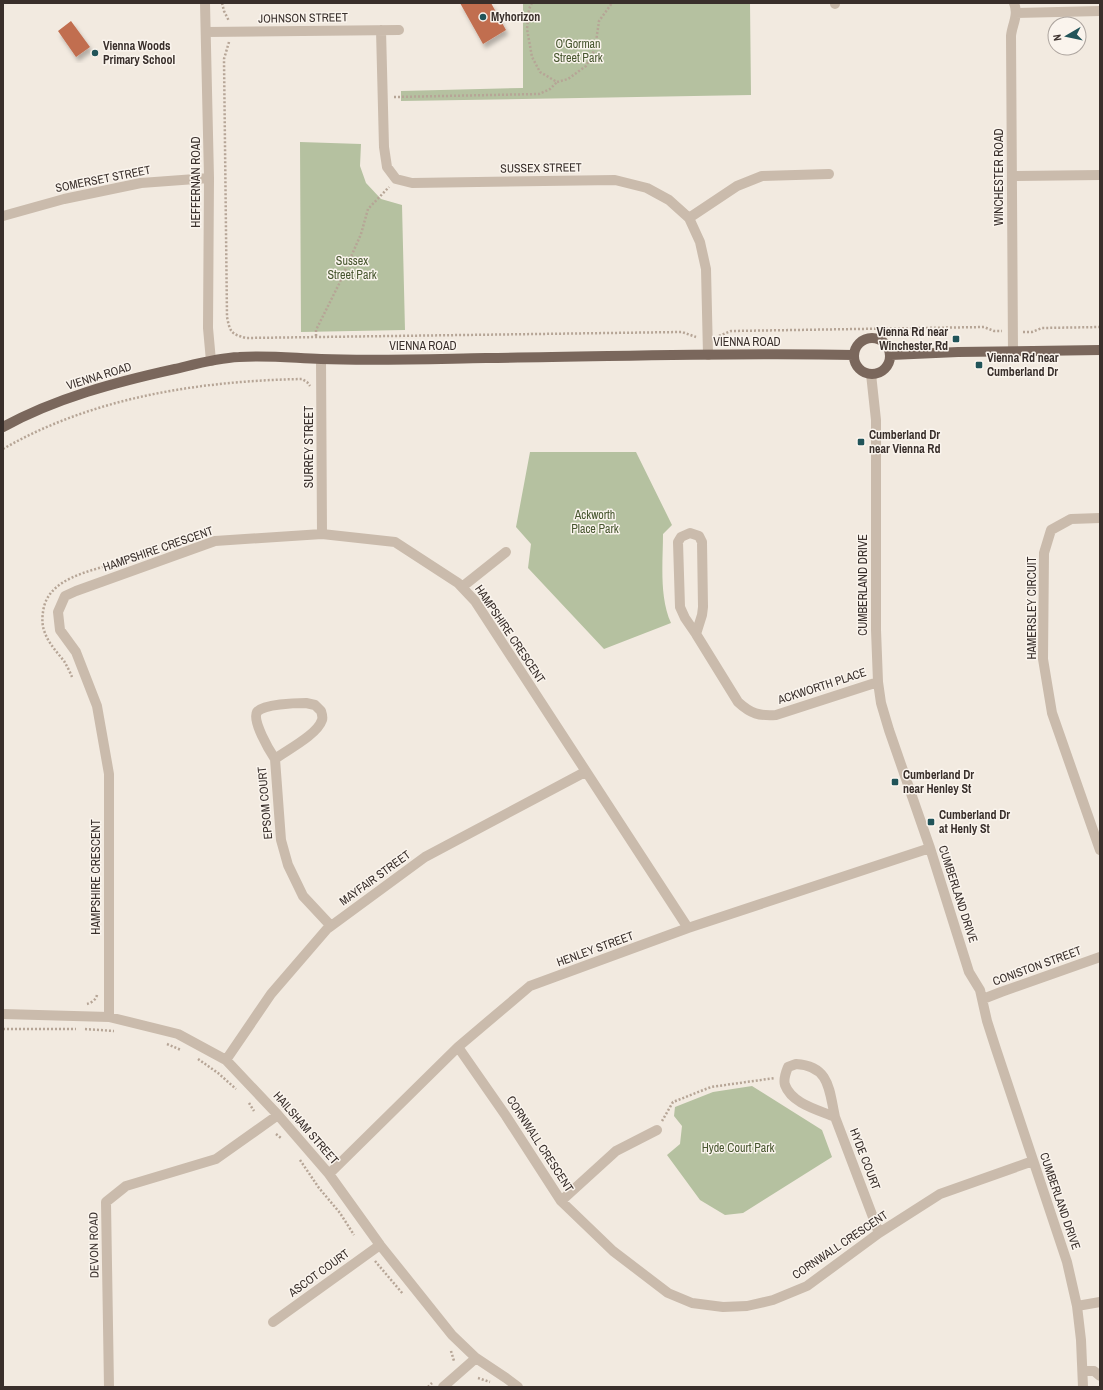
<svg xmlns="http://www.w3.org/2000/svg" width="1103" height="1390" font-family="'Archivo Narrow',sans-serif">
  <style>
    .green { fill: #b5c1a0 }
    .building { fill: #c16e4f; filter: url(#shadow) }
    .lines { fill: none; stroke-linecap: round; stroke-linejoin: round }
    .path { stroke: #b6a596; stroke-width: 2.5; stroke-dasharray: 2 2; stroke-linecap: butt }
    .minor { stroke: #cabbac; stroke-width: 10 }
    .major { stroke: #7a675c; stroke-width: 10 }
    .poi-dot { fill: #215459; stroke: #faf4ed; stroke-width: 1.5 }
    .labels { text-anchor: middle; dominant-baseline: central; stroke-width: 3; stroke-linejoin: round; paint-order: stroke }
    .poi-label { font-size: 12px; font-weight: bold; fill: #392f2b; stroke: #faf4ed; text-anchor: start }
    .street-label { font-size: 12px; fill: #392f2b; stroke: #faf4ed }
    .park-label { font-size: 12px; fill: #47562f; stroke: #faf4ed }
  </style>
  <defs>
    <filter id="shadow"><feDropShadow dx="2.5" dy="4.5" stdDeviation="2" flood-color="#0004"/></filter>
  </defs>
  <rect width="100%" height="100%" fill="#f2eae0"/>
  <path class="green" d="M523,3H750L751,95L401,101V91L523,88Z
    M300,142L361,144L360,166L366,183L381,199L402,205L405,330L301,332Z
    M530,452H636L672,525L663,534C663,562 659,596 671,623L604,649L528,568L531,544L516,527Z
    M752,1086L822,1130L832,1157L743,1213L725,1215L700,1200L667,1155L680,1144L682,1126L674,1116L675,1107L713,1092Z"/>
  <path class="building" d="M460,3H491L506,30L483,44Z
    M71,21L90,47L76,57L58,31Z"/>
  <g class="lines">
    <path class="path" d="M222,3L224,11L229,21
      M532,3L529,9L527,29L532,57L540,72L557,82L568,79L586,66L595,49L599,21L612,3
      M229,42L224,59L227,317C230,332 231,334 246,338L682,332L696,337
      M394,97L539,94L550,89L557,82
      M1023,332H1032L1042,328L1100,327
      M316,336V330L339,284L361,234L368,209L389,187
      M719,336L731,331L984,327L994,331H1002
      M3,449C93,397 200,381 302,379L307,382L310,386
      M72,677C70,672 67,666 64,661C57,652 49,644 45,633C42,626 42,619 43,612C47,578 89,572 115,563
      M87,1004C91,1003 96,1000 97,995
      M3,1029H76
      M85,1029L114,1031
      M167,1044L181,1050
      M198,1059L218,1073L236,1089
      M249,1103L254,1111
      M662,1121L673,1102L711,1087L775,1078
      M276,1134L281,1138
      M300,1160L319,1188L340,1213L354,1235
      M375,1261L403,1294
      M451,1351L454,1361
      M478,1378L490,1382
      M428,1387L432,1383"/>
    <path class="minor" d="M205,3L209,178L208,328L211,361
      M835,4V3
      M1016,13L1100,11
      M381,30L384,147L387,167L396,179L412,183L615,180L647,188L669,200L689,218L700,242L706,269L708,355
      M207,32L399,30
      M1013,176L1100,175
      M3,216L64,199L141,183L209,178
      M689,218L737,186L762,176L829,174
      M1013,352L1011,36C1012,25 1019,15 1014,3
      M321,359L322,534
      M871,374L876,420V630L878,682L881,703L889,730L930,848L969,972L980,990L987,1021L996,1049L1067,1262L1077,1306L1081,1340L1083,1387
      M1100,518L1071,519L1051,530L1044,553L1043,659L1052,713L1100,850
      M690,533L699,536L702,542L703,607L702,615L696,634L685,618L680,607L678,542L681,537Z
      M462,587L506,552
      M696,634L738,702C751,714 759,716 776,715L878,682
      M306,703L315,705L321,711C322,714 323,717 322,720C317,735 287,750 275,759C269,750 252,721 257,712C263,704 296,703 306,703Z
      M275,759L281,840L288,865L303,896L331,926
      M983,999L1001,992L1100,957
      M3,1014L109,1017L178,1034L226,1060L278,1115L329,1174L380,1245L452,1335L476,1358L506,1378L518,1387
      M109,1017V774L97,706L76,652L60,630L58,612L65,596L76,591L215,541L322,534L395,542L458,583L475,601L688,928
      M458,1047L506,1116L561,1201L613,1251L668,1293L692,1303L723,1307L747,1306L773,1300L807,1286L879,1233L940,1194L1033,1161
      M226,1060L271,994L327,929L425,857L585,772
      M796,1064C830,1066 829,1090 835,1117C819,1110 792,1104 785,1085C783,1079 786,1072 788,1067Z
      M835,1117L879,1233
      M329,1174L458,1047L530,986L688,928L930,848
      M561,1201L616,1151L657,1130
      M1077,1306L1100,1302
      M273,1322L380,1245
      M1083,1371H1094L1100,1376
      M109,1387L106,1202L126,1186L216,1159L278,1115
      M443,1387L476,1358"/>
    <path class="major" d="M854 356a18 18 0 1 1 36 0a18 18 0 1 1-36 0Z
      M891,355L958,352L1100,350
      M3,427C56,398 116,382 175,369C196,364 217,358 239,357C267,355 293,358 321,359C376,361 431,359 486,358C608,357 731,352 854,355"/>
  </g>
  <g class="poi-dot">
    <circle cx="483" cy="17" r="4"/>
    <circle cx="95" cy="53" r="4"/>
    <rect x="952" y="335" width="8" height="8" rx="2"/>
    <rect x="975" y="361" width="8" height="8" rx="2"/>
    <rect x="857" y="438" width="8" height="8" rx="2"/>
    <rect x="891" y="778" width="8" height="8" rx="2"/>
    <rect x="927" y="818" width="8" height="8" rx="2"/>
  </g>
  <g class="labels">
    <g class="poi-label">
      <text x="491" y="17">Myhorizon</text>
      <text x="103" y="46">Vienna Woods<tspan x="103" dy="14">Primary School</tspan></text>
      <text x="948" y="332" text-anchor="end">Vienna Rd near<tspan x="948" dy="14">Winchester Rd</tspan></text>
      <text x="987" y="358">Vienna Rd near<tspan x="987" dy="14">Cumberland Dr</tspan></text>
      <text x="869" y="435">Cumberland Dr<tspan x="869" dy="14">near Vienna Rd</tspan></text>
      <text x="903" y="775">Cumberland Dr<tspan x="903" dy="14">near Henley St</tspan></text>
      <text x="939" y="815">Cumberland Dr<tspan x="939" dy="14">at Henly St</tspan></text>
    </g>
    <g class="street-label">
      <text transform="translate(303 18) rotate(-1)">JOHNSON STREET</text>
      <text transform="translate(541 168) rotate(-1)">SUSSEX STREET</text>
      <text transform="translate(999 177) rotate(-90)">WINCHESTER ROAD</text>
      <text transform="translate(103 179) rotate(-11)">SOMERSET STREET</text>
      <text transform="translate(196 182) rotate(-90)">HEFFERNAN ROAD</text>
      <text x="747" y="342">VIENNA ROAD</text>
      <text x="423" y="346">VIENNA ROAD</text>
      <text transform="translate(99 376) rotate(-17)">VIENNA ROAD</text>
      <text transform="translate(309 447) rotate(-90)">SURREY STREET</text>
      <text transform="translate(158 549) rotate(-19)">HAMPSHIRE CRESCENT</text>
      <text transform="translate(863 585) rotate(-90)">CUMBERLAND DRIVE</text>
      <text transform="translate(1032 608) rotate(-90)">HAMERSLEY CIRCUIT</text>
      <text transform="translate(510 634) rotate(56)">HAMPSHIRE CRESCENT</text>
      <text transform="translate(822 686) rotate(-18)">ACKWORTH PLACE</text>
      <text transform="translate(265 803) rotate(-95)">EPSOM COURT</text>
      <text transform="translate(96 877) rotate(-90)">HAMPSHIRE CRESCENT</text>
      <text transform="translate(375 878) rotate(-36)">MAYFAIR STREET</text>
      <text transform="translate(958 894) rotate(72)">CUMBERLAND DRIVE</text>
      <text transform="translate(595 949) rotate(-20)">HENLEY STREET</text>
      <text transform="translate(1037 966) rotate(-20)">CONISTON STREET</text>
      <text transform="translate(306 1128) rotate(49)">HAILSHAM STREET</text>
      <text transform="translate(540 1144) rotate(57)">CORNWALL CRESCENT</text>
      <text transform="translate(865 1159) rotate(69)">HYDE COURT</text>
      <text transform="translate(1060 1201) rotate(71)">CUMBERLAND DRIVE</text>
      <text transform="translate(94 1245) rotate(-91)">DEVON ROAD</text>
      <text transform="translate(840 1245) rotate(-34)">CORNWALL CRESCENT</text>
      <text transform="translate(319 1273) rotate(-36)">ASCOT COURT</text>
    </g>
    <g class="park-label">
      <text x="578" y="44">O'Gorman<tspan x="578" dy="14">Street Park</tspan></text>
      <text x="352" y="261">Sussex<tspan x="352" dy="14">Street Park</tspan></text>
      <text x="595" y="515">Ackworth<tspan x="595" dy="14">Place Park</tspan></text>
      <text x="738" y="1148">Hyde Court Park</text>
    </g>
  </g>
  <rect width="1103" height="1390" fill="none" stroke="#392f2b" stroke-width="8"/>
  <g transform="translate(1067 36) rotate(261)"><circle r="19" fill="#faf4ed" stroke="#ada59f"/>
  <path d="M0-3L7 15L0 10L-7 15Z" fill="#215459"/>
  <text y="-6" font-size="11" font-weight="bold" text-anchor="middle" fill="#392f2b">N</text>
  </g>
</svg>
